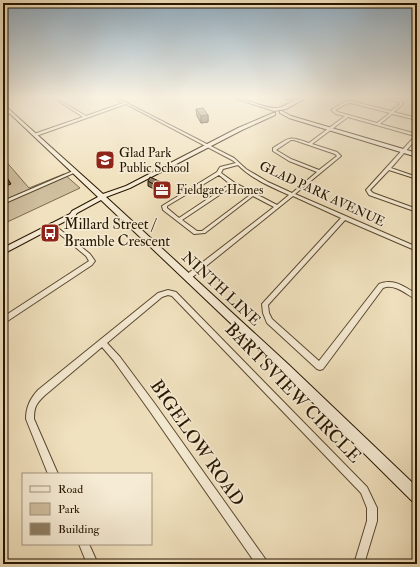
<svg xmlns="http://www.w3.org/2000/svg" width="420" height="567" font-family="'IM FELL Double Pica',serif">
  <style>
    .green { fill: #cfbf9f; stroke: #7b6a50 }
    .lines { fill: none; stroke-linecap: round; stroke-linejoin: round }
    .street-casing { stroke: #5a4930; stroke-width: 2 }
    .secondary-casing { stroke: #271601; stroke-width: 2 }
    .street { fill: #f6ecd5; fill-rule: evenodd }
    .secondary { fill: #f6ecd5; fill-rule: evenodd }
    .wall { fill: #7c6e56; stroke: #271601 }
    .shaded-wall { fill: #655a46; stroke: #271601 }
    .building { fill: #908064; stroke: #271601 }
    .labels { text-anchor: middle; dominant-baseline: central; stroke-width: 3.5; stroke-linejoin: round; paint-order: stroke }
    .far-poi-label { font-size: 13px; fill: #271601; stroke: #f6ecd5; text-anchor: start }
    .far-street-label { font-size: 13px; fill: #271601; stroke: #f6ecd5 }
    .poi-label { font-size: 15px; fill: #271601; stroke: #f6ecd5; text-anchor: start }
    .street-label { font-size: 15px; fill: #271601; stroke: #f6ecd5 }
    .near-street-label { font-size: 18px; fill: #271601; stroke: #f6ecd5 }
  </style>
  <rect width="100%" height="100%" fill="#f1e2bf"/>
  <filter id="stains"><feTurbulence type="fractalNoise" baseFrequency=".005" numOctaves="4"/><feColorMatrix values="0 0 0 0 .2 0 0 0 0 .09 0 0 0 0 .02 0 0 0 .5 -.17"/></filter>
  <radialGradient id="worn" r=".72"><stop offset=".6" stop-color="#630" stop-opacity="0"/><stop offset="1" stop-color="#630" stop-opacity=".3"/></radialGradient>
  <path class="green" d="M3,158L29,188L64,174L80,188L3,224Z"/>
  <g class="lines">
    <g class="street-casing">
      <path id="street" d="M54,98H56L86,116L123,103L115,98H117L234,158L246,169L268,182L292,193L317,172L289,161L273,151V148C291,137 288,136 309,143L345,116L336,114L331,110L344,102L351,101L391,111L400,104L399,102L385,99V98L401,100L403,104L394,112L417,118V120L392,114L380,124L417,134V138L391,168L417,177V179L389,170L370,190L373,193L417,209V212L369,195L366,190L415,136L348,117L312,144L337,152L341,156L295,194L417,247V251L345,220L268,305L269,313L272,319L319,361L379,284C394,278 404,287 417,294V300C407,295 395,283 383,288L323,369L320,370L317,369L267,323L263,313L262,304L341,218L293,196L190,279H186L185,277L186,275L274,207L253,196L205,233L194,234L163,210L162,206L217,172L220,167L236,163L232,160L126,104L36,136H34V134L83,117ZM351,103L390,113L377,123L338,112L335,110L346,104ZM291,140H294L335,154L337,156L319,170L291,159L276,150ZM238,165C252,179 271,187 289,195L277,205L235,183L221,173L223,169ZM219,175L230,184L179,218L167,208V206ZM233,186L250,195L202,231H197L182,220Z
        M284,98H286L298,101L297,102Z
        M11,111L12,113L3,115V113Z
        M73,171L76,172L3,204V201Z
        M52,223L90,254L95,261L92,265L3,324V317L89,261L86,256L50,226V224Z
        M168,290L176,292L367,487L377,508V521L364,564H354L367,521V508L361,493L172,296L168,295L162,297L107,343L120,357L155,404L266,560L267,564H256L149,410L114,361L102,347L44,396C36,404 34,407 34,419L58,474H48L26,419C26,407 30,399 38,390L158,293Z
        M79,544H89L98,564H87Z"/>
    </g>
    <g class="secondary-casing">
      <path id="secondary" d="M234,98H238C247,100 268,109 276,108C286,108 296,96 306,98L286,109L274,111Z
        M3,104L103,194L126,186L238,128L273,113H275V115L242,130L130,188L106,197L289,365L417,487V502L412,501L281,371L101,200L77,213L75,216L3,254V248L70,214L72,211L98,197L3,107Z
        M280,111H282L291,116L417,153V157L289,118L280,113Z"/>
    </g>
    <use href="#street" class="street"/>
    <use href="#secondary" class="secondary"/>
  </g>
  <path class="wall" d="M196,109L208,115V122L201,123L197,116Z
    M148,181L170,186V191L164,194L148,186Z"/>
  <path class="shaded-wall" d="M208,115V122L201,123V116Z
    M6,176L11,184L3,187V177Z
    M170,186V191L164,194L163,190Z"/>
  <path class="building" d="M203,108L208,115L201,116L196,109Z
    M3,171L6,176L3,177Z
    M150,177L170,186L163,190L148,181Z"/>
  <linearGradient id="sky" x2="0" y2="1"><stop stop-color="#90abbe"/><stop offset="0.55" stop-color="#f9f2e2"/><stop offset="1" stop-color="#f9f2e2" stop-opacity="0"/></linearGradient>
  <rect width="420" height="177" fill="url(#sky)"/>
  <defs>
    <g id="school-square" transform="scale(1)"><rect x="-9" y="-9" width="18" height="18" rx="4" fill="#8f2418" stroke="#f6ecd5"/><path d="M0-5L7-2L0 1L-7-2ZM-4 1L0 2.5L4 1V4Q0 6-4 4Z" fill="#fff"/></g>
    <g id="office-square" transform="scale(1)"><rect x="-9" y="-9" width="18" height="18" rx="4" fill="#8f2418" stroke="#f6ecd5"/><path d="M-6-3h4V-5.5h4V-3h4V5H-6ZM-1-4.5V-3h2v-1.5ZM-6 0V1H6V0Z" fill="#fff"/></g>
    <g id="bus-square" transform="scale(1)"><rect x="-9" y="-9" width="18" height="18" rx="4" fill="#8f2418" stroke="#f6ecd5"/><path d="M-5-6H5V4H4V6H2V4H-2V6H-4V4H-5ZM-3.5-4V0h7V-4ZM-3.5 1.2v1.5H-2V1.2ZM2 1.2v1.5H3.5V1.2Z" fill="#fff"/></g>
  </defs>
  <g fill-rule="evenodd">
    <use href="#school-square" x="105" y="160"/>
    <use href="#office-square" x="162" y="190"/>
    <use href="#bus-square" x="50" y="233"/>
  </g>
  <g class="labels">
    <g class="far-poi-label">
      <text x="119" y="153">Glad Park<tspan x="119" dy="15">Public School</tspan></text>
      <text x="176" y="190">Fieldgate Homes</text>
    </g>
    <g class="far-street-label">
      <text transform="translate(322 194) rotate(25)">GLAD PARK AVENUE</text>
    </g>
    <g class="poi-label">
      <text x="64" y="224">Millard Street /<tspan x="64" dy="17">Bramble Crescent</tspan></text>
    </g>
    <g class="street-label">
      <text transform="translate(221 289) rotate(43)">NINTH LINE</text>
    </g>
    <g class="near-street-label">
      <text transform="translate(293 393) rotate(46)">BARTSVIEW CIRCLE</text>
      <text transform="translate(197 443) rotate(55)">BIGELOW ROAD</text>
    </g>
  </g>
  <rect width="420" height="567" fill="none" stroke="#f1e2bf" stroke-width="16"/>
  <rect x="4" y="4" width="412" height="559" fill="none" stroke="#271601" stroke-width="2"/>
  <rect x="8" y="8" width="404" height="551" fill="none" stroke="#271601"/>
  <rect x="22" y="473" width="130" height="72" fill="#f6ecd5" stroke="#a39680"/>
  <rect x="30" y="486" width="20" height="6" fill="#f6ecd5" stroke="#a39680"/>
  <text x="58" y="493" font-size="12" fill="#271601">Road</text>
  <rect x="30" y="503" width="20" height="12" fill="#cfbf9f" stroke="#a39680"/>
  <text x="58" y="513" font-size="12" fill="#271601">Park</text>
  <rect x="30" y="523" width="20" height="12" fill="#908064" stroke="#a39680"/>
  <text x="58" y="533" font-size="12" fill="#271601">Building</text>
  <rect width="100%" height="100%" filter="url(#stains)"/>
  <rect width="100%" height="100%" fill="url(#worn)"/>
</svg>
